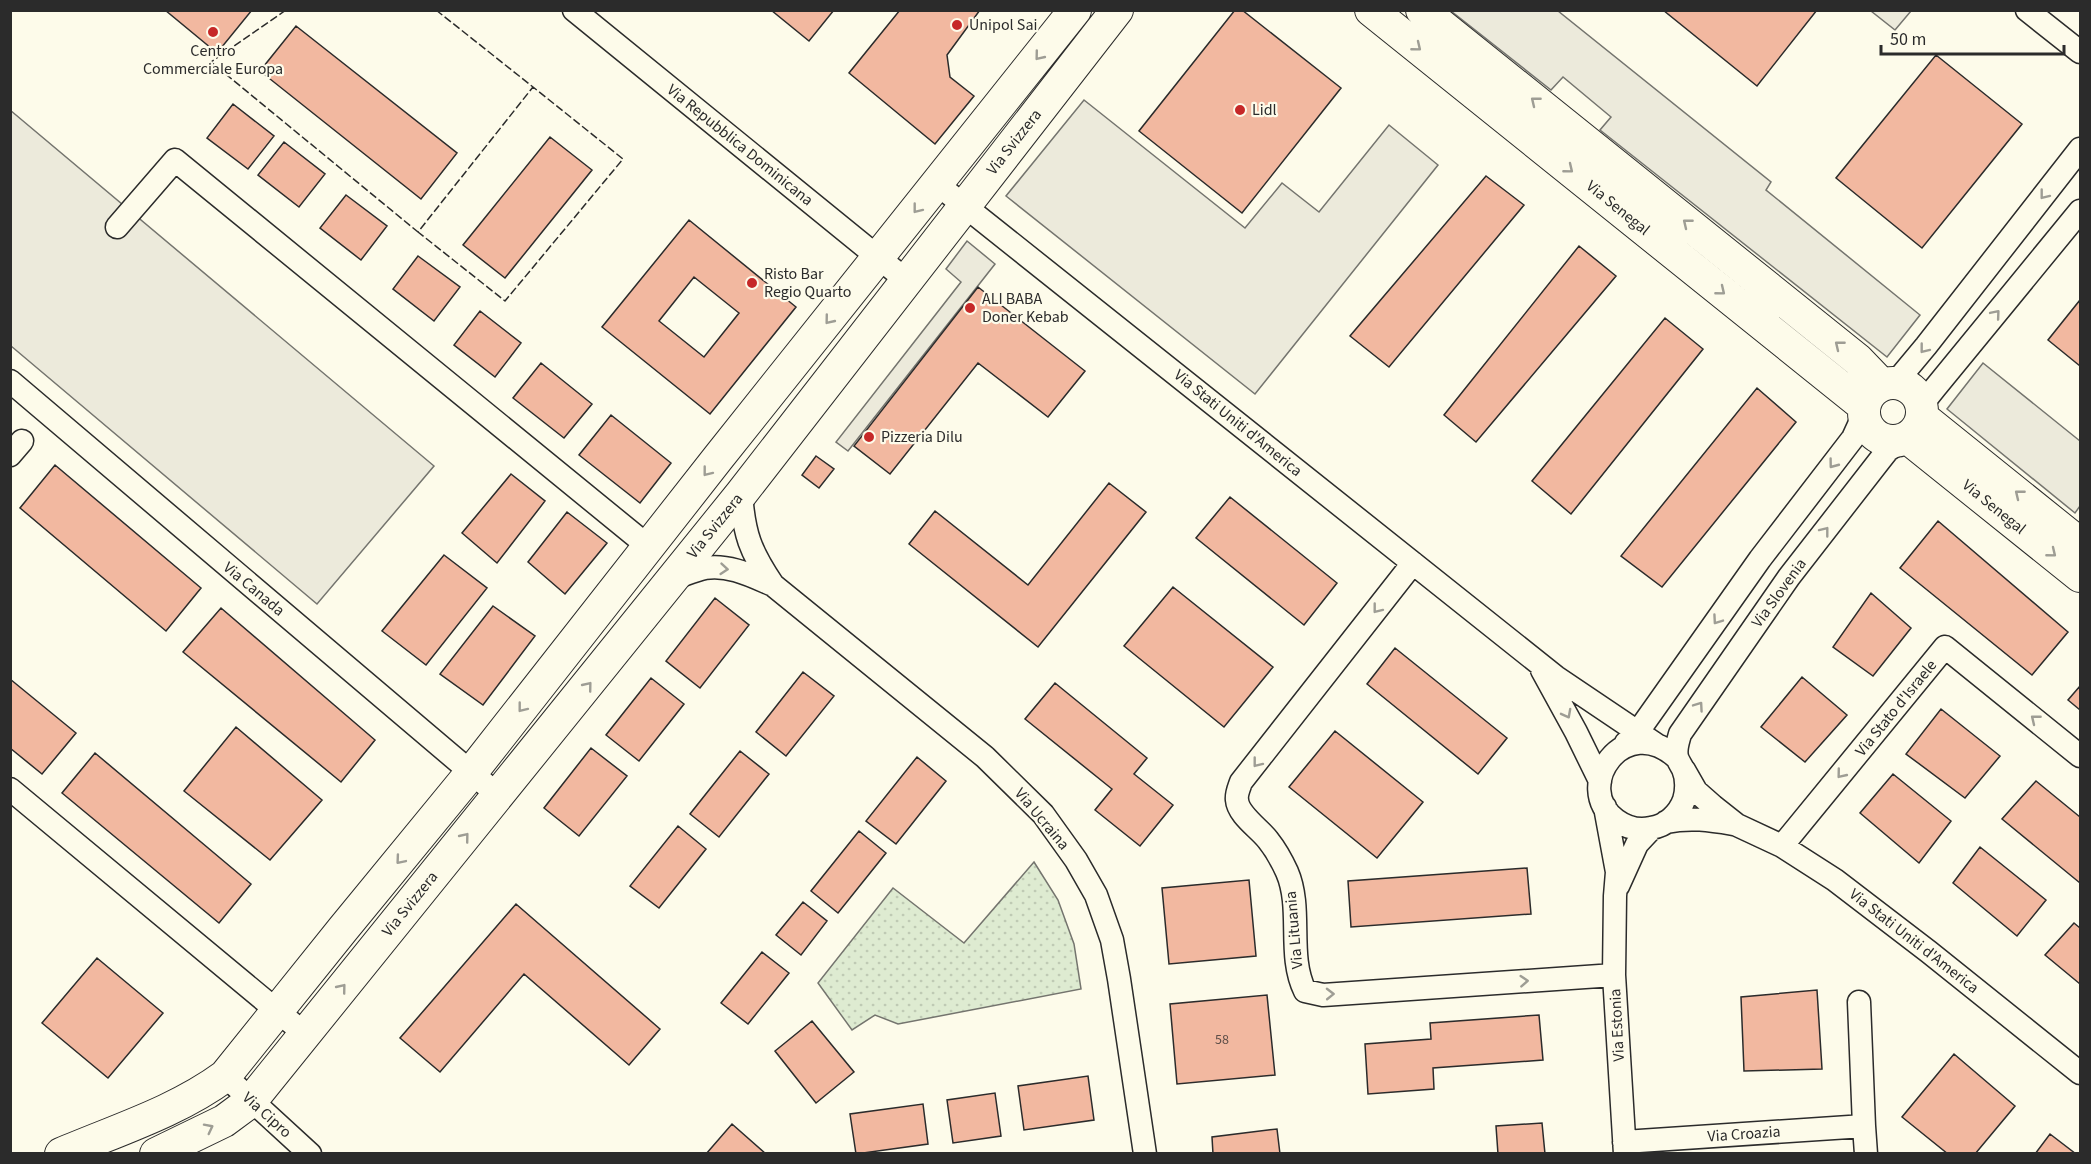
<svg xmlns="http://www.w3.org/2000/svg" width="2091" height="1164" font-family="'Source Sans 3',sans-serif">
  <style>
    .park { fill: url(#park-dots); stroke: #74746e; stroke-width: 1.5 }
    .parking { fill: #eceadb; stroke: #74746e; stroke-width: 1.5 }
    .building { fill: #f2b8a0; stroke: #2b2b2b; stroke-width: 1.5; fill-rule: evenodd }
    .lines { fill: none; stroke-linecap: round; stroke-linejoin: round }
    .minor-casing { stroke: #2b2b2b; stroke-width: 25 }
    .secondary-casing { stroke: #2b2b2b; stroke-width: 34 }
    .minor { stroke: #fdfbea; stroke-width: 22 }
    .secondary { stroke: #fdfbea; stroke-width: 32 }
    .fence { stroke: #2b2b2b; stroke-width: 1.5; stroke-dasharray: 8 3; stroke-linecap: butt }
    .oneway { stroke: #9e9d94 }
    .poi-dot { fill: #c62828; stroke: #fdfbea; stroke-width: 2 }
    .labels { text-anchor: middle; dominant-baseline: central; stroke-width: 4.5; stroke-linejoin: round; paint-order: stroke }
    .number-label { font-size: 14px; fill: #5d4e48 }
    .poi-label { font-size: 16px; fill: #2b2b2b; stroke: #fdfbea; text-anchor: start }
    .street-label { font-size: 16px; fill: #2b2b2b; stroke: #fdfbea }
  </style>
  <defs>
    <pattern id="park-dots" width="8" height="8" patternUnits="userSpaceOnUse" patternTransform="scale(1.5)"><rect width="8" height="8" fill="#deebd1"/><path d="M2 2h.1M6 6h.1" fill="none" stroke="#bfcab4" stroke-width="1.8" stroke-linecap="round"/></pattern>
  </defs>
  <rect width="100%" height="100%" fill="#fdfbea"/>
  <path class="park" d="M1034,862L1058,900L1074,944L1081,989L898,1024L875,1015L852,1030L818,983L893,888L964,943Z"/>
  <path class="parking" d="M1451,11H1558L1771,182L1766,190L1920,315L1887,357L1600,130L1611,117L1563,77L1551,90Z
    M1871,11H1911L1895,30Z
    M1084,100L1245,228L1282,183L1319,212L1389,125L1438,165L1255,394L1006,196Z
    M10,110L434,466L317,604L11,346Z
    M967,241L995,264L848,451L836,442L961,282L946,269Z
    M1983,363L2080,441V506L2075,513L1947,409Z"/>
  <path class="building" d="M165,10H252L217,53Z
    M771,10H834L809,41Z
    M900,10H980L947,55L950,77L974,96L935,144L849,73Z
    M1235,10H1242L1341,88L1242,213L1139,131Z
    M1663,10H1817L1757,86Z
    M296,26L457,153L421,199L260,71Z
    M1936,55L2022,124L1922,248L1836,178Z
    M233,104L274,136L248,169L207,138Z
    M550,137L592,170L505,278L463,245Z
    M284,142L325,174L299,207L258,175Z
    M1486,176L1524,205L1389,367L1350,336Z
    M346,195L387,226L361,260L320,228Z
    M689,220L796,307L710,414L602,327ZM694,277L739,313L704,357L659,321Z
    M1579,246L1616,276L1476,442L1444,415Z
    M418,256L460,287L434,321L393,289Z
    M978,287L1085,371L1048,417L978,363L890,474L854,446Z
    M2080,300V366L2048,340Z
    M480,311L521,343L495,377L454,345Z
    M1665,318L1703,349L1571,514L1532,481Z
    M541,363L592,404L564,438L513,398Z
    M1757,388L1796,422L1662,587L1621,556Z
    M611,415L671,463L640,503L579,455Z
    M816,456L834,469L819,488L802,475Z
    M55,465L201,588L166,631L20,508Z
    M511,474L545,501L497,563L462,533Z
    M1109,483L1146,512L1038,647L909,544L935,511L1028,585Z
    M1230,497L1337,583L1304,625L1196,538Z
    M567,512L607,543L565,594L528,562Z
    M1938,521L2068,632L2032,675L1900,568Z
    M444,555L487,588L426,665L382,631Z
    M1173,587L1273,667L1224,727L1124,646Z
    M1871,593L1911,628L1873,676L1833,647Z
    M715,598L749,625L700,688L666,661Z
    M493,606L535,636L483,705L440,674Z
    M221,608L375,740L341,782L183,652Z
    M1395,648L1507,738L1478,774L1367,684Z
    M803,672L834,696L786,756L756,732Z
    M1802,677L1847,715L1805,762L1761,727Z
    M651,678L684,704L639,761L606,735Z
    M10,679L76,733L42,774L10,748Z
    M1055,683L1147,758L1134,774L1173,805L1140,846L1095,810L1112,789L1025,719Z
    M2080,686V710L2068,700Z
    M1941,709L2000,756L1965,798L1906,754Z
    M236,727L322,800L270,860L184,791Z
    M1335,731L1423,802L1377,858L1289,787Z
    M591,748L627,776L579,836L544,808Z
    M740,751L769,774L719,837L690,814Z
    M95,753L251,884L219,923L62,793Z
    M917,757L946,781L896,844L866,821Z
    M1893,774L1951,821L1919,863L1860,813Z
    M2036,781L2080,817V883L2002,819Z
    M678,826L706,849L659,908L630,886Z
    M859,831L886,853L838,913L811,891Z
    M1980,847L2046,900L2017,936L1953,883Z
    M1527,868L1531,914L1351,927L1348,881Z
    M1249,880L1256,956L1169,964L1162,888Z
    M803,902L827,921L801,955L776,935Z
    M516,904L660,1029L629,1065L524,974L440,1072L400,1038Z
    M2074,923L2080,928V984L2045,955Z
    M762,952L789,973L748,1024L721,1003Z
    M97,958L163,1013L108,1078L42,1023Z
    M1817,990L1822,1069L1744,1071L1741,997Z
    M1267,995L1275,1075L1177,1084L1170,1004Z
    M1539,1015L1543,1060L1433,1068L1434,1089L1368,1094L1365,1044L1431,1039L1430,1023Z
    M812,1021L854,1072L816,1103L775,1051Z
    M1954,1054L2015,1106L1975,1154H1948L1902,1117Z
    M1088,1076L1094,1120L1024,1130L1018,1086Z
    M995,1093L1001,1136L953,1143L947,1100Z
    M923,1104L928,1144L856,1154L850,1114Z
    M1542,1123L1545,1154H1498L1496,1126Z
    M732,1124L766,1154H706Z
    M1277,1129L1280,1154H1213L1212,1137Z
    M2050,1134L2076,1154H2035Z"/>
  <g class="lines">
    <g class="minor-casing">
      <path id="minor" d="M574,10L906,280
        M2027,10L2080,52
        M937,184L1556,677L1657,745
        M117,227L175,160L649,547
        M10,381L499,796
        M1891,383L1901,376L1926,346L2080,149
        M1922,410L1927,398L1935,388L2080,211
        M10,455L22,441
        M741,494C744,534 750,551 773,585L985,757L1043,814L1076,860L1096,895L1112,940L1119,979L1145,1154
        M1413,563L1241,782C1239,788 1236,794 1237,800C1238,815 1260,829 1268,840C1276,850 1282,861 1287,872C1303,909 1287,955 1305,991L1323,995L1614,975
        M674,578C684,575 695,570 705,568C729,564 752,576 773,585
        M1542,670L1576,732L1600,781
        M1626,743L1637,733L1760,559L1853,438L1864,414
        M1677,758C1625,710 1571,787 1616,820C1627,828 1638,831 1651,828C1666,826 1679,814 1684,800C1687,791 1687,778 1683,769C1681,765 1678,761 1677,757C1675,749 1678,742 1680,734L1789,577L1880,460L1888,450L1902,441
        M1684,770L1696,791L1713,806L1737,825L1782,846L1835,880L1929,952L2080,1073
        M10,789L305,1034
        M1605,807L1617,872L1615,896L1614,975L1625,1154
        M1666,822C1690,817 1710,820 1733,824
        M1782,846L1945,647L2080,756
        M1618,886L1637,844L1652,828
        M1859,1002L1864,1126
        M225,1076L310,1154
        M1624,1142L1864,1126L1866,1154"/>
    </g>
    <g class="secondary-casing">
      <path id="secondary" d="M1371,10L1864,406
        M1422,10L1858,360L1882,385
        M1864 412a29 29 0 1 1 58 0a29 29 0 1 1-58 0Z
        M1922,417L2080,544
        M1908,438L2080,576
        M61,1154C117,1130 176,1112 225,1076L343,929L471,773L718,458L1075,10
        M156,1154L224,1121L251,1101L741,494L1117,10"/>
    </g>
    <use href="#minor" class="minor"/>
    <use href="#secondary" class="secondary"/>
    <path class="fence" d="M286,10L211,62L418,232
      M436,10L533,87L418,232L505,301L623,159L533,87"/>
  </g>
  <defs><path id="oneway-chevron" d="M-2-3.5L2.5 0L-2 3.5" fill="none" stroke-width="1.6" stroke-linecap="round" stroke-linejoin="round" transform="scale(1.5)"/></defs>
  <g class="oneway">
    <use href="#oneway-chevron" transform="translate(1417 47) rotate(39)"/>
    <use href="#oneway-chevron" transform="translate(1039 56) rotate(129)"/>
    <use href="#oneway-chevron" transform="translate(1535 101) rotate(-141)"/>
    <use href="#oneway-chevron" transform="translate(1569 169) rotate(39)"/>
    <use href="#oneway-chevron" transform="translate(2044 195) rotate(128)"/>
    <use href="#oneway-chevron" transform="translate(917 209) rotate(128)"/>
    <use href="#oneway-chevron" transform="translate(1687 223) rotate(-141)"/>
    <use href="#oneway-chevron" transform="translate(1721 291) rotate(39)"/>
    <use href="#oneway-chevron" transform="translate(1996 314) rotate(-50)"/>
    <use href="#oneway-chevron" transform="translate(829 320) rotate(129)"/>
    <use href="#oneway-chevron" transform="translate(1839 345) rotate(-141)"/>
    <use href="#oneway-chevron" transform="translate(1924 349) rotate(128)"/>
    <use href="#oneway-chevron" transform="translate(1833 464) rotate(127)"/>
    <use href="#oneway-chevron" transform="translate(707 472) rotate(128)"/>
    <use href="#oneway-chevron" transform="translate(2019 494) rotate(-141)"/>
    <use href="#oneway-chevron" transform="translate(1825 531) rotate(-52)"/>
    <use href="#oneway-chevron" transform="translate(2052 553) rotate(39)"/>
    <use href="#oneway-chevron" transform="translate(724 569) rotate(5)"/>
    <use href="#oneway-chevron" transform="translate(1377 609) rotate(128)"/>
    <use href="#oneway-chevron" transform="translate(1717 620) rotate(125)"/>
    <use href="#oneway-chevron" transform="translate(588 686) rotate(-51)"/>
    <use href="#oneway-chevron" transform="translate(1699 706) rotate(-55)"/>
    <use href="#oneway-chevron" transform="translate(522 708) rotate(128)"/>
    <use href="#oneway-chevron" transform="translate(1567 714) rotate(62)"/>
    <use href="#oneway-chevron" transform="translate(2035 719) rotate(-141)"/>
    <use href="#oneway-chevron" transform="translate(1257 763) rotate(128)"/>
    <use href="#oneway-chevron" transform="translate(1841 774) rotate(129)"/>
    <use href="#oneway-chevron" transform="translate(465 837) rotate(-51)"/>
    <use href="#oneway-chevron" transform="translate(400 860) rotate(130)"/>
    <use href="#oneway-chevron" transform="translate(1524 981) rotate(-4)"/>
    <use href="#oneway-chevron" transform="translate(342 988) rotate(-51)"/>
    <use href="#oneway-chevron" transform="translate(1330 994) rotate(-1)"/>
    <use href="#oneway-chevron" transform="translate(209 1128) rotate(-27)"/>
  </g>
  <g class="poi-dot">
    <circle cx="957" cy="25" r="6"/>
    <circle cx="213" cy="32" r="6"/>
    <circle cx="1240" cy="110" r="6"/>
    <circle cx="752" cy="283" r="6"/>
    <circle cx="970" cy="308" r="6"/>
    <circle cx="869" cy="437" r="6"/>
  </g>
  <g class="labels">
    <g class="number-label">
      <text x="1222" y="1040">58</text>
    </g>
    <g class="poi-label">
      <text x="969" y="25">Unipol Sai</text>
      <text x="213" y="51" text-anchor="middle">Centro<tspan x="213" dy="18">Commerciale Europa</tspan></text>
      <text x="1252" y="110">Lidl</text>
      <text x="764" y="274">Risto Bar<tspan x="764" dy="18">Regio Quarto</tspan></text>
      <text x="982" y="299">ALI BABA<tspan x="982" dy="18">Doner Kebab</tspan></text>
      <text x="881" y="437">Pizzeria Dilu</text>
    </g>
    <g class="street-label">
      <text transform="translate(1014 142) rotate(-52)">Via Svizzera</text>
      <text transform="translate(740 145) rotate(39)">Via Repubblica Dominicana</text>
      <text transform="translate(1618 208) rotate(39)">Via Senegal</text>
      <text transform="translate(1238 423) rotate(39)">Via Stati Uniti d'America</text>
      <text transform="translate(1994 507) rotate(39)">Via Senegal</text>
      <text transform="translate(715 526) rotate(-51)">Via Svizzera</text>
      <text transform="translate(254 589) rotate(40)">Via Canada</text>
      <text transform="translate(1779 593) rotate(-54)">Via Slovenia</text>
      <text transform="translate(1896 708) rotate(-51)">Via Stato d'Israele</text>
      <text transform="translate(1042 819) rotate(50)">Via Ucraina</text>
      <text transform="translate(410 904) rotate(-51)">Via Svizzera</text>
      <text transform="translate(1294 930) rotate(-95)">Via Lituania</text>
      <text transform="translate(1914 941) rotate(38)">Via Stati Uniti d'America</text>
      <text transform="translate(1617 1025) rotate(-93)">Via Estonia</text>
      <text transform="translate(267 1115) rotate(42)">Via Cipro</text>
      <text transform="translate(1744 1134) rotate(-4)">Via Croazia</text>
    </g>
  </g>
  <rect width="2091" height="1164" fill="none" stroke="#2b2b2b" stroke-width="24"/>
  <path d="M1881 45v9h183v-9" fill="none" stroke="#2b2b2b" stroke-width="3"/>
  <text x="1890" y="45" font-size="18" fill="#2b2b2b" stroke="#fdfbea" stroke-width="4.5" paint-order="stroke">50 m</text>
</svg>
